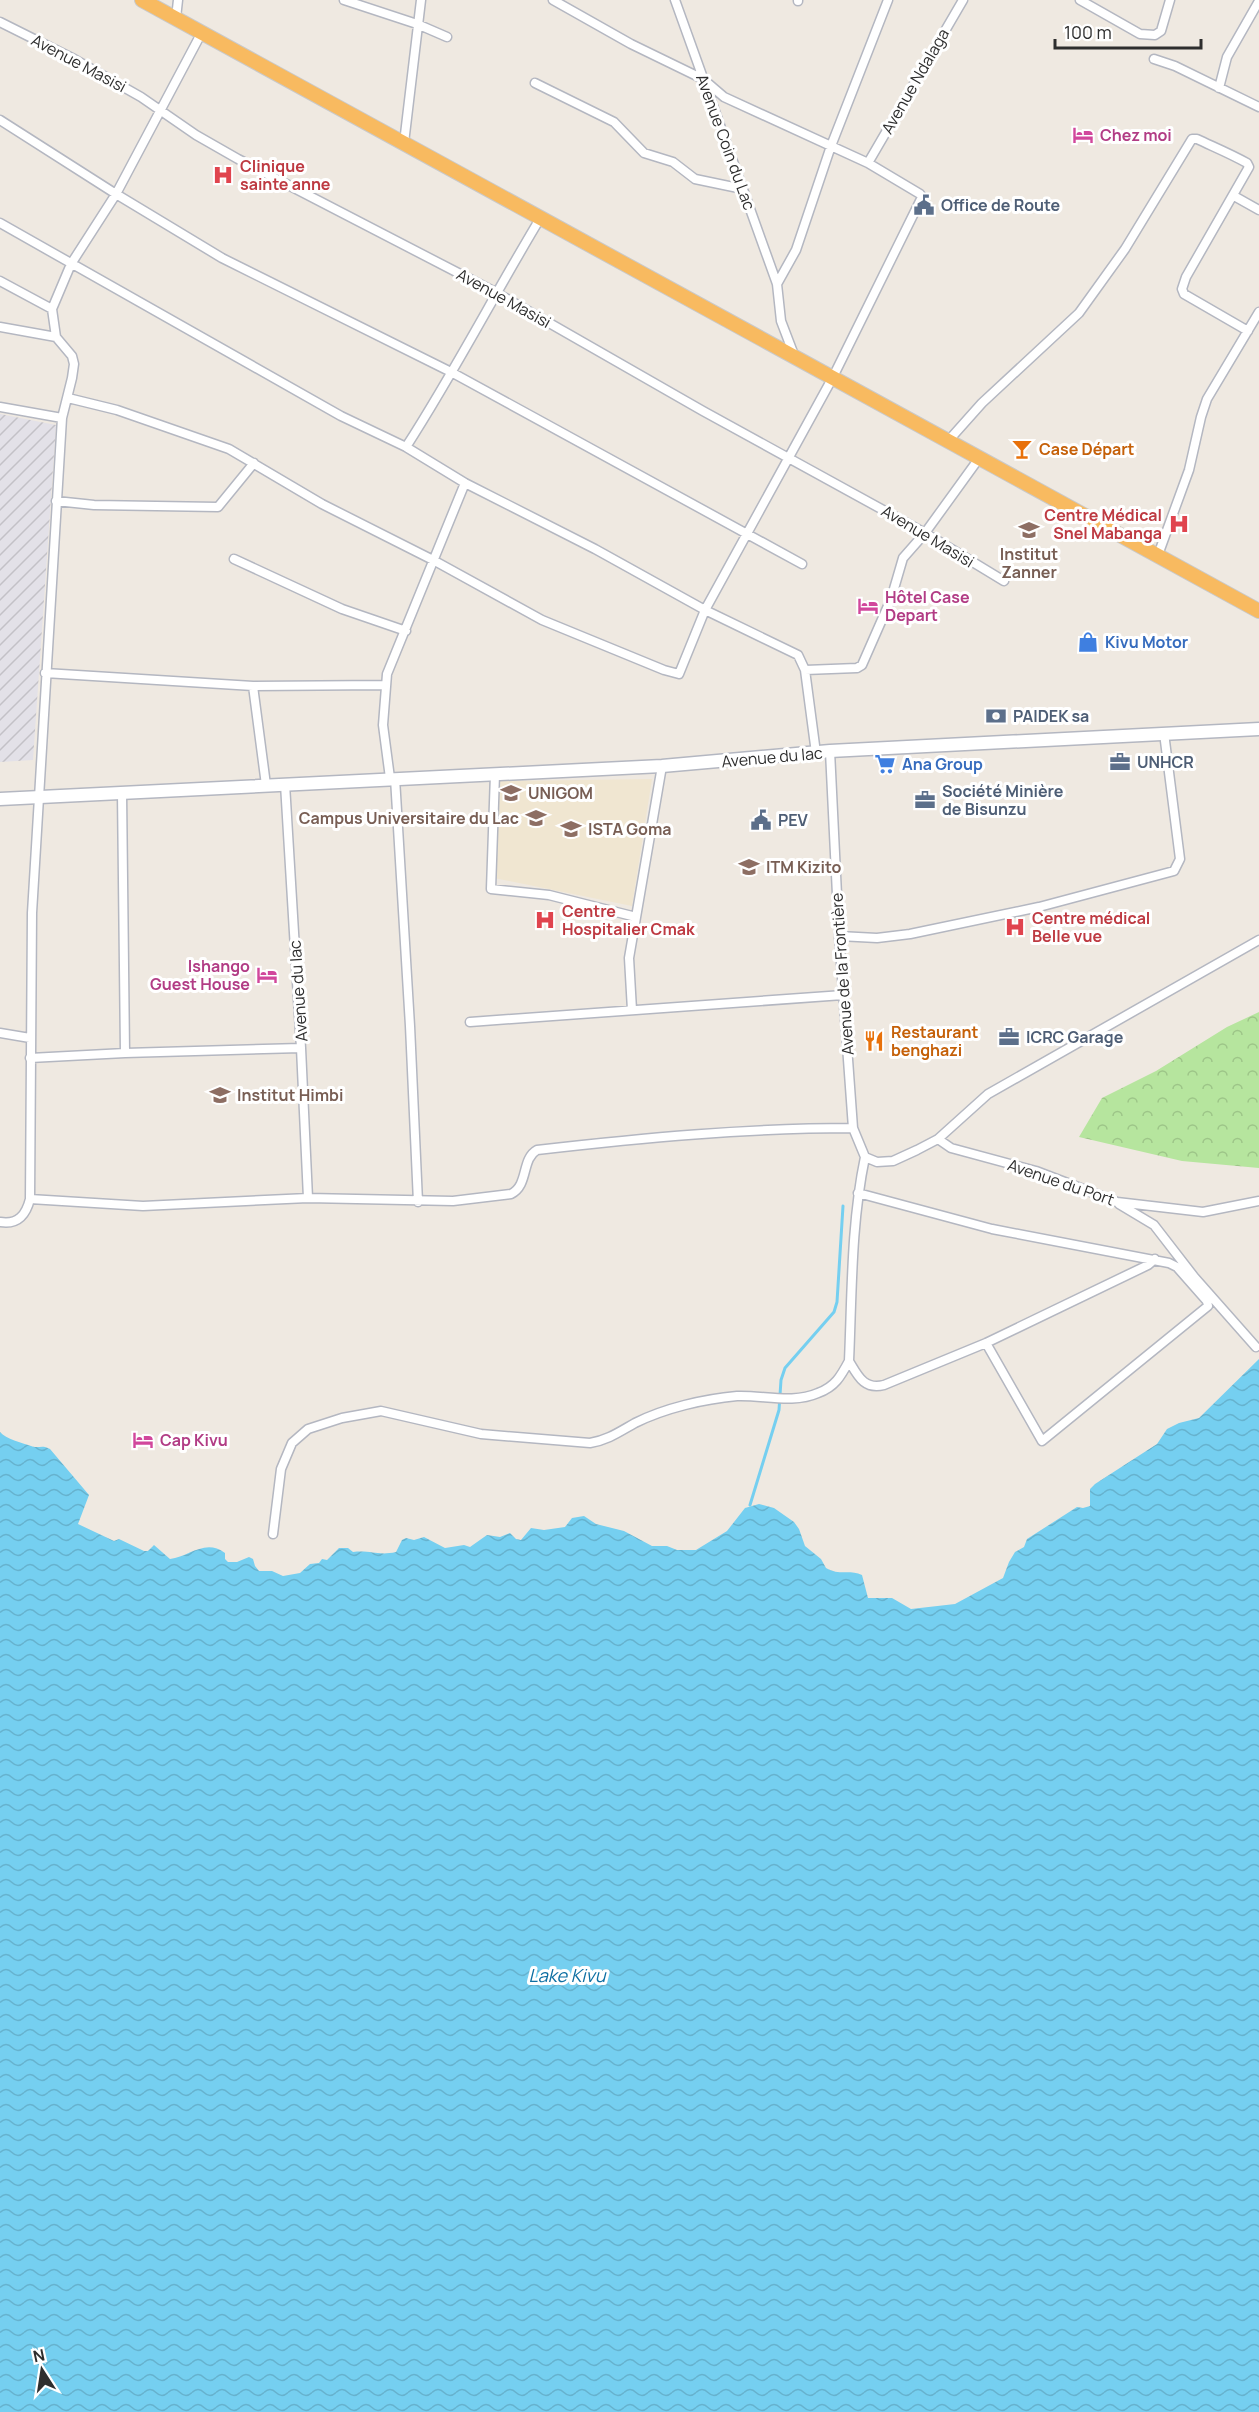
<svg xmlns="http://www.w3.org/2000/svg" width="1259" height="2412" font-family="Manrope,sans-serif">
  <style>
    .industrial { fill: url(#industrial-furrows) }
    .education { fill: #f0e6d1 }
    .forest { fill: url(#forest-crowns) }
    .water { fill: url(#water-waves) }
    .lines { fill: none; stroke-linecap: round; stroke-linejoin: round }
    .stream { stroke: #75cff0; stroke-width: 3 }
    .minor-casing { stroke: #b4b7c1; stroke-width: 11 }
    .secondary-casing { stroke: #b4b7c1; stroke-width: 15 }
    .trunk-casing { stroke: #c9c9c9; stroke-width: 16 }
    .minor { stroke: #fff; stroke-width: 8 }
    .secondary { stroke: #fff; stroke-width: 12 }
    .trunk { stroke: #f8ba60; stroke-width: 14 }
    .labels { text-anchor: middle; dominant-baseline: central; stroke-width: 6; stroke-linejoin: round; paint-order: stroke }
    .street-label { font-size: 16px; fill: #2e2e2e; stroke: #fff }
    .hotel-label { font-size: 16px; font-weight: bold; fill: #b23c85; stroke: #fff; text-anchor: start }
    .health-label { font-size: 16px; font-weight: bold; fill: #be3a42; stroke: #fff; text-anchor: start }
    .service-label { font-size: 16px; font-weight: bold; fill: #4e5e75; stroke: #fff; text-anchor: start }
    .food-label { font-size: 16px; font-weight: bold; fill: #c56008; stroke: #fff; text-anchor: start }
    .education-label { font-size: 16px; font-weight: bold; fill: #785e54; stroke: #fff; text-anchor: start }
    .shop-label { font-size: 16px; font-weight: bold; fill: #366cbe; stroke: #fff; text-anchor: start }
    .water-label { font-size: 18px; font-style: italic; fill: #0d6fa3; stroke: #fff }
  </style>
  <defs>
    <pattern id="industrial-furrows" width="10" height="10" patternUnits="userSpaceOnUse" patternTransform="scale(1.5)"><rect width="10" height="10" fill="#e3e1e8"/><path d="M-1 1l2-2M0 10L10 0M9 11l2-2" fill="none" stroke="#c3c1c7"/></pattern>
    <pattern id="forest-crowns" width="20" height="18" patternUnits="userSpaceOnUse" patternTransform="scale(1.5)"><rect width="20" height="18" fill="#b6e59e"/><path d="M2 6a3 3 0 1 1 6 0M12 15a3 3 0 1 1 6 0" fill="none" stroke="#9dc588"/></pattern>
    <pattern id="water-waves" width="16" height="10" patternUnits="userSpaceOnUse" patternTransform="scale(1.5)"><rect width="16" height="10" fill="#75cff0"/><path d="M0 5q4-4 8 0t8 0" fill="none" stroke="#66b2ce"/></pattern>
  </defs>
  <rect width="100%" height="100%" fill="#efe9e1"/>
  <path class="industrial" d="M0,414L56,425L33,760L0,762Z"/>
  <path class="education" d="M652,779L632,906L494,878L499,781Z"/>
  <path class="forest" d="M1259,1012V1168L1182,1161L1079,1137L1102,1098L1156,1071L1227,1027Z"/>
  <path class="water" d="M1259,1359V2412H0V1432C6,1439 22,1443 31,1446C38,1449 42,1444 50,1449L89,1495L78,1524L114,1541L119,1539L144,1551H148L154,1545L170,1559C189,1557 205,1538 225,1553V1559L228,1562H237L249,1557L253,1559L255,1566L259,1571H272L283,1576L300,1573L310,1564L319,1563L322,1559L327,1560L339,1548H348L353,1552C371,1550 378,1556 396,1552L402,1540L406,1538L414,1540L424,1537L445,1548L464,1545L470,1547L487,1535L500,1537L510,1533L516,1539L521,1540L531,1528L544,1530L565,1527L572,1518L584,1516L596,1524L624,1531L652,1546H667L677,1550H696L727,1531L745,1508L759,1504L774,1508L794,1522L799,1529L805,1546L821,1559L826,1568C839,1576 850,1569 862,1575L868,1598H892L911,1609L955,1604L1003,1578L1009,1562L1015,1552L1024,1547L1027,1539L1077,1507L1083,1508L1090,1506V1489L1095,1484L1157,1444L1167,1429L1179,1423L1199,1418Z"/>
  <g class="lines">
    <path class="stream" d="M750,1505L779,1410L781,1380L785,1368L834,1312L837,1302L843,1206"/>
    <g class="minor-casing">
      <path id="minor" d="M344,0L417,24L447,37
        M675,0L777,284L781,321L794,355
        M1080,0L1140,34L1155,35L1161,31L1170,0
        M798,1V0
        M176,18L178,0
        M0,22L74,59L141,97L196,135L238,159L495,292L703,411L925,533L1004,581
        M1154,59L1175,66L1259,107
        M535,83L614,122L644,153L673,162L695,179L743,189
        M1219,88L1227,57L1259,1
        M0,120L116,194L222,258L451,372L802,564
        M404,143L421,0
        M868,163L963,0
        M1234,196L1259,210
        M0,223L341,416L406,447L465,483L595,549L705,610L798,655L805,670L816,753
        M0,281L52,309
        M777,284L796,250L831,146L888,0
        M0,327L56,337
        M68,398L117,410L229,449L322,504L433,560L542,620L664,670L679,674L705,610L833,377L922,197L920,194L868,163L724,97L703,79L631,44L553,0
        M0,407L62,418
        M949,440L982,403L1079,313L1125,249L1192,139H1197C1214,147 1231,154 1247,163L1249,167L1186,277L1182,289L1184,294L1248,331
        M406,447C454,373 495,293 541,217
        M56,501L94,505L218,507L254,463
        M1158,555L1189,470L1201,417L1207,399L1259,312
        M234,559L342,609L406,631
        M805,670L857,668L862,665L891,599L903,558L925,533L980,457
        M45,673L253,686L385,685
        M253,686L266,785
        M830,751L839,936L853,1128L865,1157
        M495,774L491,889L549,895L636,917
        M390,778L383,725L387,674L465,483
        M395,778L410,1026L418,1202
        M285,784L301,1048L308,1198
        M122,793L125,1053
        M839,936L877,938L910,934L1039,907L1174,871L1180,859L1164,733
        M632,1010L629,958L662,766
        M470,1022L843,995
        M0,1033L30,1038
        M30,1058L125,1053L301,1048
        M938,1139L951,1148L1036,1171L1117,1202L1203,1212L1259,1201
        M865,1157L877,1162L893,1161L917,1150L938,1139L988,1094L1259,940
        M858,1193L992,1229L1169,1263L1177,1267L1207,1301L1208,1306L1042,1441L986,1343
        M30,1199L143,1206L308,1198L453,1201L511,1194C529,1185 521,1159 537,1150C642,1138 747,1128 853,1128
        M1119,1204L1154,1225L1195,1278L1256,1347
        M0,1222C18,1225 26,1215 30,1199L32,913L62,418L72,378L74,364L72,356L56,337L52,309L71,264L116,194L202,32
        M849,1361C858,1376 864,1390 884,1385L986,1343L1148,1265L1155,1259
        M273,1534L281,1469L292,1443L308,1429L342,1418L381,1411L481,1434L590,1443C608,1440 619,1432 635,1423C665,1408 704,1399 737,1396C764,1395 793,1404 818,1393C835,1387 841,1376 849,1361C852,1293 851,1224 865,1157"/>
    </g>
    <g class="secondary-casing">
      <path id="secondary" d="M0,799L662,766L830,751L1259,729"/>
    </g>
    <g class="trunk-casing">
      <path id="trunk" d="M142,0L1259,611"/>
    </g>
    <use href="#minor" class="minor"/>
    <use href="#secondary" class="secondary"/>
    <use href="#trunk" class="trunk"/>
  </g>
  <defs>
    <g id="hotel-bare" transform="scale(1.62)"><path d="M-6-4.5h1.5V1H6V5H4.5V3h-9V5H-6ZM-4 0a1.8 1.8 0 1 1 3.6 0ZM.5 0V-2.5h3Q6-2.5 6 0Z" fill="#d1479c" stroke="#fff" stroke-width="2.5" paint-order="stroke"/></g>
    <g id="hospital-bare" transform="scale(1.62)"><path d="M-5-5h3v3.5h4V-5h3V5h-3V1.5h-4V5h-3Z" fill="#e0444e" stroke="#fff" stroke-width="2.5" paint-order="stroke"/></g>
    <g id="civic-bare" transform="scale(1.62)"><path d="M-.6-6.5H3V-4.5H.6V-3L4-1V1h2V6H-6V1h2V-1L-.6-3ZM-1.2 2.5V6h2.4V2.5Z" fill="#5c6f8a" stroke="#fff" stroke-width="2.5" paint-order="stroke"/></g>
    <g id="bar-bare" transform="scale(1.62)"><path d="M-6-5H6L.8 .8V4.5H3.5V6h-7V4.5H-.8V.8Z" fill="#e8710a" stroke="#fff" stroke-width="2.5" paint-order="stroke"/></g>
    <g id="school-bare" transform="scale(1.62)"><path d="M0-5L7-2L0 1L-7-2ZM-4 1L0 2.5L4 1V4Q0 6-4 4Z" fill="#8d6e63" stroke="#fff" stroke-width="2.5" paint-order="stroke"/></g>
    <g id="shop-bare" transform="scale(1.62)"><path d="M-5-2.5h2.3a2.7 3.5 0 0 1 5.4 0H5L5.5 6h-11ZM-1.5-2.5h3a1.5 2.3 0 0 0-3 0Z" fill="#3f7fe0" stroke="#fff" stroke-width="2.5" paint-order="stroke"/></g>
    <g id="bank-bare" transform="scale(1.62)"><path d="M-6-4H6V4H-6ZM0-2.3a2.3 2.3 0 1 0 0 4.6a2.3 2.3 0 1 0 0-4.6Z" fill="#5c6f8a" stroke="#fff" stroke-width="2.5" paint-order="stroke"/></g>
    <g id="office-bare" transform="scale(1.62)"><path d="M-6-3h4V-5.5h4V-3h4V5H-6ZM-1-4.5V-3h2v-1.5ZM-6 0V1H6V0Z" fill="#5c6f8a" stroke="#fff" stroke-width="2.5" paint-order="stroke"/></g>
    <g id="supermarket-bare" transform="scale(1.62)"><path d="M-6-5.5h2.5l.6 2H6L4.5 2H-2.5L-4.4-4H-6ZM-1.5 3.2a1.3 1.3 0 1 0 .1 0ZM3 3.2a1.3 1.3 0 1 0 .1 0Z" fill="#3f7fe0" stroke="#fff" stroke-width="2.5" paint-order="stroke"/></g>
    <g id="university-bare" transform="scale(1.62)"><path d="M0-5L7-2L0 1L-7-2ZM-4 1L0 2.5L4 1V4Q0 6-4 4Z" fill="#8d6e63" stroke="#fff" stroke-width="2.5" paint-order="stroke"/></g>
    <g id="restaurant-bare" transform="scale(1.62)"><path d="M-5-6h1v4h1v-4h1v4h1v-4h1v5L-1.5 .5V6h-2V.5L-5-1ZM5-6V6H3V1.5H1.5Q1.5-4 5-6Z" fill="#e8710a" stroke="#fff" stroke-width="2.5" paint-order="stroke"/></g>
  </defs>
  <g fill-rule="evenodd">
    <use href="#hotel-bare" x="1083" y="135"/>
    <use href="#hospital-bare" x="223" y="175"/>
    <use href="#civic-bare" x="924" y="205"/>
    <use href="#bar-bare" x="1022" y="449"/>
    <use href="#hospital-bare" x="1179" y="524"/>
    <use href="#school-bare" x="1029" y="530"/>
    <use href="#hotel-bare" x="868" y="606"/>
    <use href="#shop-bare" x="1088" y="642"/>
    <use href="#bank-bare" x="996" y="716"/>
    <use href="#office-bare" x="1120" y="762"/>
    <use href="#supermarket-bare" x="885" y="764"/>
    <use href="#school-bare" x="511" y="793"/>
    <use href="#office-bare" x="925" y="800"/>
    <use href="#school-bare" x="536" y="818"/>
    <use href="#civic-bare" x="761" y="820"/>
    <use href="#school-bare" x="571" y="829"/>
    <use href="#university-bare" x="749" y="867"/>
    <use href="#hospital-bare" x="545" y="920"/>
    <use href="#hospital-bare" x="1015" y="927"/>
    <use href="#hotel-bare" x="267" y="975"/>
    <use href="#office-bare" x="1009" y="1037"/>
    <use href="#restaurant-bare" x="874" y="1041"/>
    <use href="#school-bare" x="220" y="1095"/>
    <use href="#hotel-bare" x="143" y="1440"/>
  </g>
  <g class="labels">
    <g class="street-label">
      <text transform="translate(79 63) rotate(28)">Avenue Masisi</text>
      <text transform="translate(915 81) rotate(-60)">Avenue Ndalaga</text>
      <text transform="translate(726 142) rotate(70)">Avenue Coin du Lac</text>
      <text transform="translate(504 298) rotate(29)">Avenue Masisi</text>
      <text transform="translate(928 536) rotate(31)">Avenue Masisi</text>
      <text transform="translate(772 757) rotate(-5)">Avenue du lac</text>
      <text transform="translate(842 974) rotate(-94)">Avenue de la Frontière</text>
      <text transform="translate(298 991) rotate(-94)">Avenue du lac</text>
      <text transform="translate(1061 1182) rotate(19)">Avenue du Port</text>
    </g>
    <g class="hotel-label">
      <text x="1100" y="135">Chez moi</text>
      <text x="885" y="597">Hôtel Case<tspan x="885" dy="18">Depart</tspan></text>
      <text x="250" y="966" text-anchor="end">Ishango<tspan x="250" dy="18">Guest House</tspan></text>
      <text x="160" y="1440">Cap Kivu</text>
    </g>
    <g class="health-label">
      <text x="240" y="166">Clinique<tspan x="240" dy="18">sainte anne</tspan></text>
      <text x="1162" y="515" text-anchor="end">Centre Médical<tspan x="1162" dy="18">Snel Mabanga</tspan></text>
      <text x="562" y="911">Centre<tspan x="562" dy="18">Hospitalier Cmak</tspan></text>
      <text x="1032" y="918">Centre médical<tspan x="1032" dy="18">Belle vue</tspan></text>
    </g>
    <g class="service-label">
      <text x="941" y="205">Office de Route</text>
      <text x="1013" y="716">PAIDEK sa</text>
      <text x="1137" y="762">UNHCR</text>
      <text x="942" y="791">Société Minière<tspan x="942" dy="18">de Bisunzu</tspan></text>
      <text x="778" y="820">PEV</text>
      <text x="1026" y="1037">ICRC Garage</text>
    </g>
    <g class="food-label">
      <text x="1039" y="449">Case Départ</text>
      <text x="891" y="1032">Restaurant<tspan x="891" dy="18">benghazi</tspan></text>
    </g>
    <g class="education-label">
      <text x="1029" y="554" text-anchor="middle">Institut<tspan x="1029" dy="18">Zanner</tspan></text>
      <text x="528" y="793">UNIGOM</text>
      <text x="519" y="818" text-anchor="end">Campus Universitaire du Lac</text>
      <text x="588" y="829">ISTA Goma</text>
      <text x="766" y="867">ITM Kizito</text>
      <text x="237" y="1095">Institut Himbi</text>
    </g>
    <g class="shop-label">
      <text x="1105" y="642">Kivu Motor</text>
      <text x="902" y="764">Ana Group</text>
    </g>
    <g class="water-label">
      <text x="567" y="1975">Lake Kivu</text>
    </g>
  </g>
  <g transform="translate(42 2370) rotate(348)" stroke="#ffffff" stroke-width="4.5" paint-order="stroke">
  <path d="M0-4.5L10 22L0 15L-10 22Z" fill="#2e2e2e"/>
  <text y="-9" font-size="16" font-weight="bold" text-anchor="middle" fill="#2e2e2e">N</text>
  </g>
  <path d="M1055 39v9h146v-9" fill="none" stroke="#2e2e2e" stroke-width="3"/>
  <text x="1064" y="39" font-size="18" fill="#2e2e2e" stroke="#ffffff" stroke-width="4.5" paint-order="stroke">100 m</text>
</svg>
